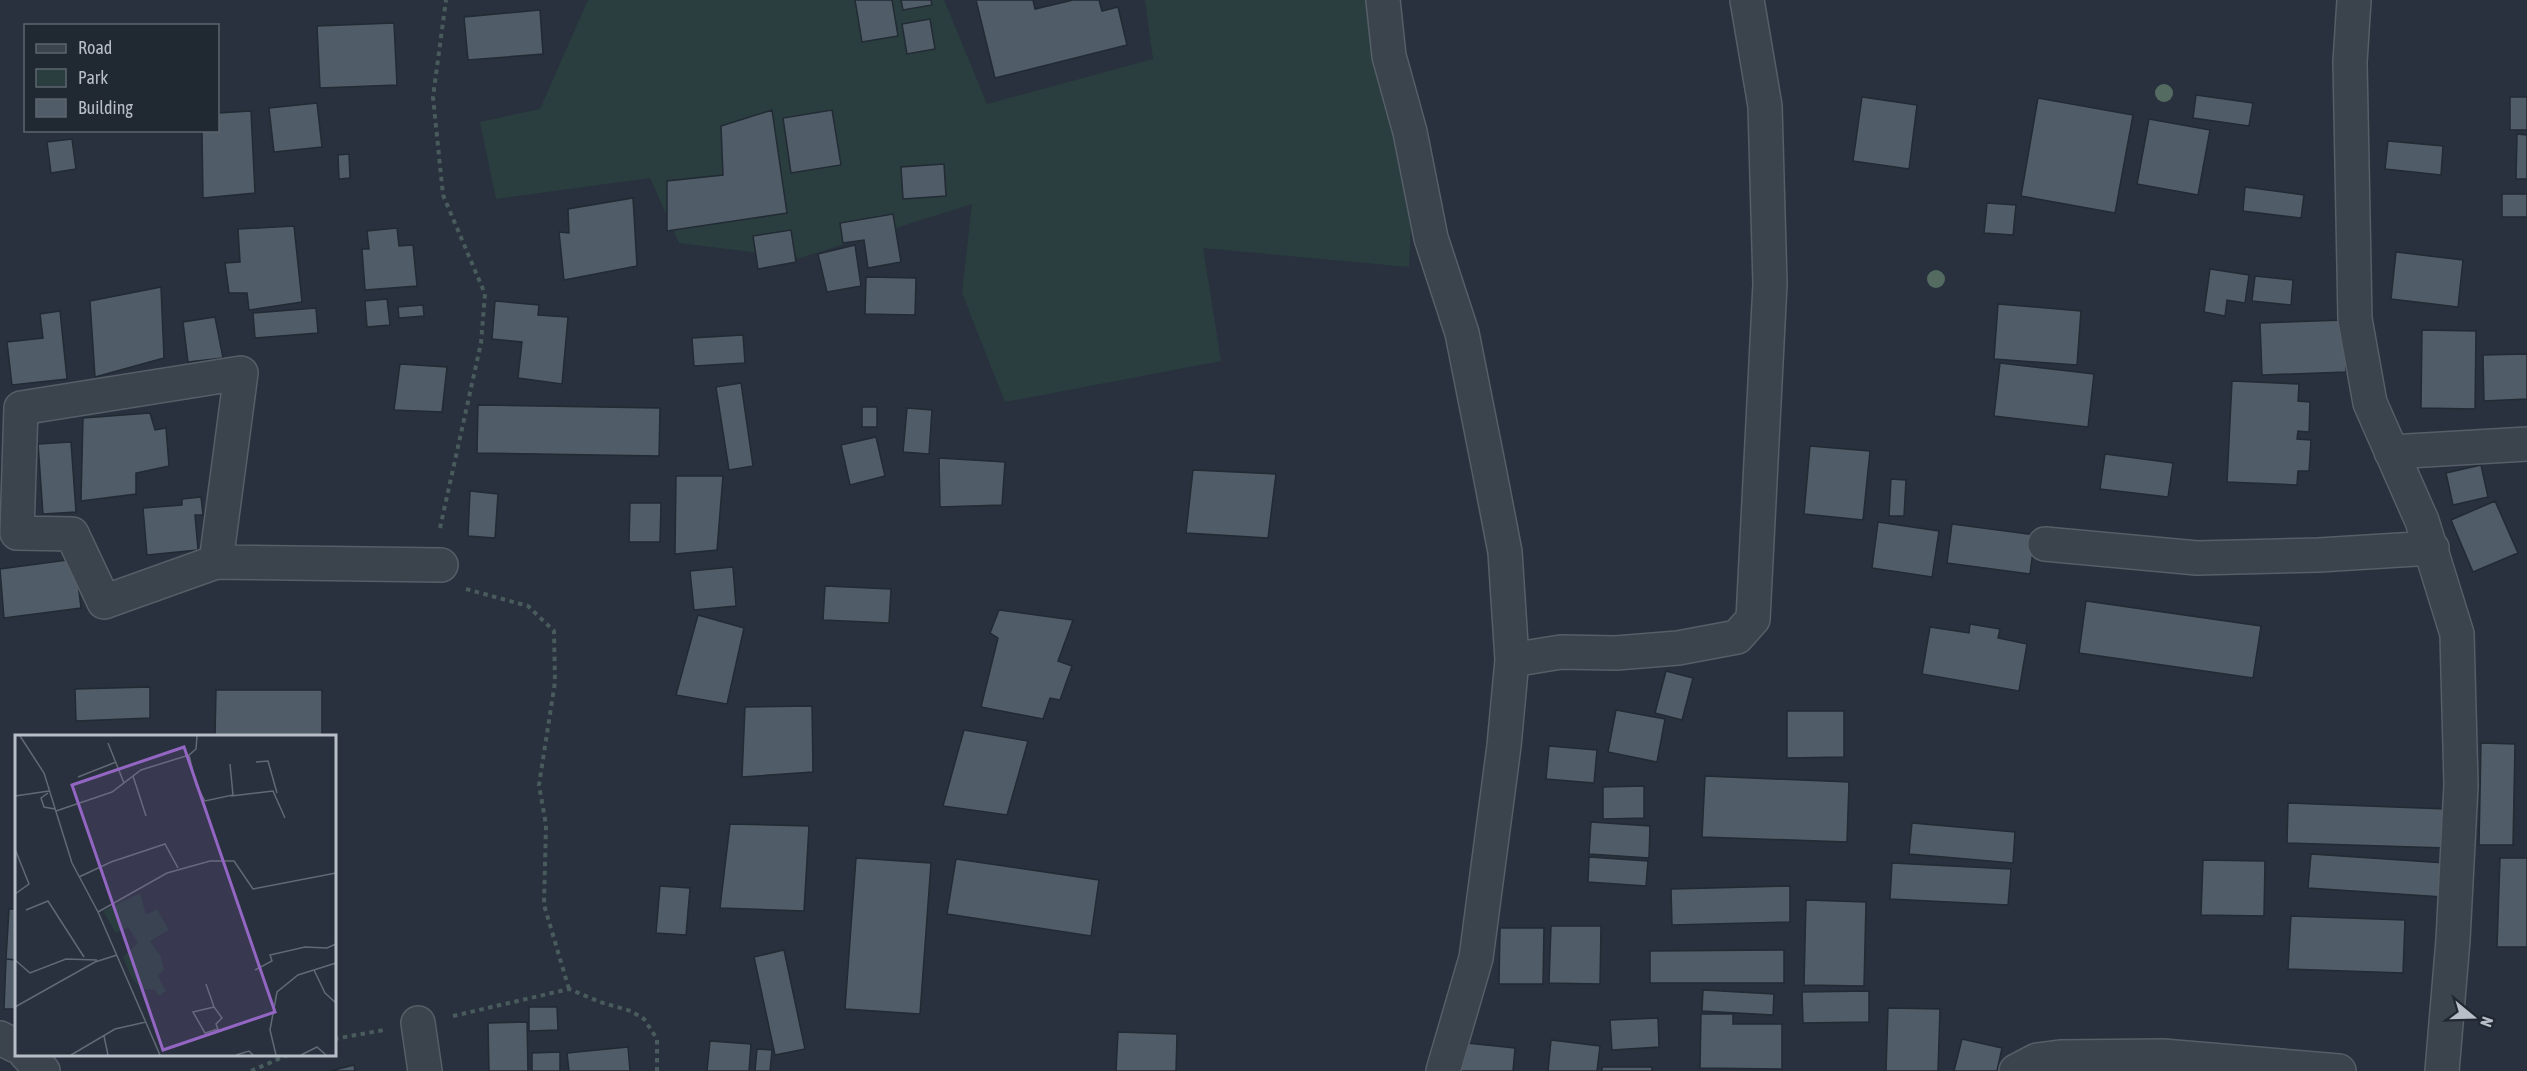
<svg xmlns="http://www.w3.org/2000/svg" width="2527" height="1071" font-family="'Asap Condensed',sans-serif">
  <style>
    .green { fill: #2a3e3f }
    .building { fill: #505c67; stroke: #222a34; stroke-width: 1.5 }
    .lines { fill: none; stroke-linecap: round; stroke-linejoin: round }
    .minor-casing { stroke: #565e68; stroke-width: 36 }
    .path { stroke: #495b5d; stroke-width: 4; stroke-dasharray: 4.5 4.5; stroke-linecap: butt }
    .minor { stroke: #3b434d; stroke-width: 33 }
    .tree { fill: #546b61 }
    .inset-road { fill: none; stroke: #616975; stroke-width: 1.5 }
    .view { fill: #9366c3; fill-opacity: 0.15; stroke: #9366c3; stroke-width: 3 }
    .inset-edge { fill: none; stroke: #b7bec8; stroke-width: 3 }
  </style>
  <rect width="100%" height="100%" fill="#28313d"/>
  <path class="green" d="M588,0H944L987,104L1153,59L1145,0H1373L1415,135L1409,267L1203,248L1221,361L1005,402L962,293L972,204L800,258L679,243L650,178L496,199L480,122L540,109Z"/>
  <path class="building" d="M855,0H892L898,36L862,42Z
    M901,0H931L932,5L903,10Z
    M976,0H1033L1035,9L1073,0H1099L1102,11L1118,7L1127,45L995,78Z
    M540,10L543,54L468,60L464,17Z
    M930,19L935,49L907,54L902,24Z
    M394,23L397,85L320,88L317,26Z
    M2196,95L2253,103L2249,126L2193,118Z
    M1862,97L1917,105L1909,169L1853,161Z
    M2510,97H2527V130H2510Z
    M2038,98L2133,115L2115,213L2021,196Z
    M317,103L322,147L274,152L269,108Z
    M772,110L787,213L667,231V181L723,175L721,126Z
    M832,110L841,165L791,173L783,118Z
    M251,111L255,193L203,198L202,130H218V113Z
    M2149,119L2210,130L2198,195L2137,184Z
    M2517,134L2527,135V179H2516Z
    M72,139L76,169L51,173L47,142Z
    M2388,141L2443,146L2441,175L2385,169Z
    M349,154L350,178L339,179L338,155Z
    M944,164L946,196L903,199L901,167Z
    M2245,187L2304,195L2301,218L2243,211Z
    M2502,194H2527V217H2502Z
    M633,198L637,266L564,280L559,232L569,233L568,209Z
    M1987,203L2016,205L2013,235L1984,233Z
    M893,214L901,262L868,268L864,240L843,243L840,223Z
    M294,226L302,302L249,310L247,293H229L225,263L240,262L238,229Z
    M397,228L399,246L413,245L417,286L365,290L362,249H369L367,231Z
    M791,230L796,262L758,269L753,236Z
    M855,245L861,286L827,292L818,254Z
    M2396,252L2463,260L2458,307L2391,299Z
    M2210,269L2249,275L2245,303L2227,300L2225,316L2204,312Z
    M2255,276L2293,280L2291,305L2252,301Z
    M866,277L916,278L915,315L865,314Z
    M161,287L164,358L95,377L90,301Z
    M387,299L390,325L367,327L365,301Z
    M495,301L539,305L538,315L568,317L562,384L518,378L522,342L492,339Z
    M1998,304L2081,311L2077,365L1994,359Z
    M423,305L424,316L399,318L398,307Z
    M316,308L318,333L255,338L253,313Z
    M60,311L67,379L12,385L7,342L43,338L40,314Z
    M215,317L223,358L188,362L183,322Z
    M2345,320L2346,372L2262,375L2260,323Z
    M2422,330L2476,331L2475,409L2421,408Z
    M743,335L745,363L694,366L692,338Z
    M2527,354V399L2484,401L2483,355Z
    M2000,363L2094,374L2088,427L1994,416Z
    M400,364L447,367L442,412L394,410Z
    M2232,381L2299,384L2298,401L2310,402L2309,432L2298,431L2297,439L2311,440L2309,471H2298L2297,485L2227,482Z
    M741,383L753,466L729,470L716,387Z
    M478,405L660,408L659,456L477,453Z
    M862,407H877V427H862Z
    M907,408L932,410L929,454L903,452Z
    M150,413L155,430L166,428L169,466L136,473V494L81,501L83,418Z
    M876,437L885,476L850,485L841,445Z
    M71,442L76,512L43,514L38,444Z
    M1810,446L1870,451L1863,520L1804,514Z
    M2105,454L2173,463L2168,497L2100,489Z
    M939,458L1005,462L1002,505L940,507Z
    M2481,465L2488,497L2453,505L2446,473Z
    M1193,470L1276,474L1268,538L1186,533Z
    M676,476H723L717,550L675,554Z
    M1891,479L1906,480L1904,516H1889Z
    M470,491L498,494L495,538L468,536Z
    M201,497L203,515H195L198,550L147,555L143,508L182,505V499Z
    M2495,501L2518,553L2473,572L2451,520Z
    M630,503H661L660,542H629Z
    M1878,522L1939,531L1932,577L1872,568Z
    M1952,524L2035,535L2030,574L1947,563Z
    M75,559L81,608L4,618L0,569Z
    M733,567L736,606L694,610L690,571Z
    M825,586L891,589L889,623L823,620Z
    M2086,601L2261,626L2253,678L2079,653Z
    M999,610L1073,620L1058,661L1072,666L1060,700L1050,698L1043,719L981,707L998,638L990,633Z
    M698,615L744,628L727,704L676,695Z
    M1970,624L2000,629L1998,638L2027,644L2019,691L1922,674L1930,627L1969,633Z
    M1666,671L1693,678L1682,720L1655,713Z
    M150,687V718L76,721L75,689Z
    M216,690H322V736H215Z
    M812,706L813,772L742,777L745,707Z
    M1616,710L1665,719L1657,762L1608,752Z
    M1787,711H1844V757L1787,758Z
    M964,730L1028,741L1007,815L943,806Z
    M2481,743L2515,744L2513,845H2479Z
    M1549,746L1597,750L1594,783L1546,779Z
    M1705,776L1849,782L1847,842L1702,837Z
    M1644,786V818L1603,819V787Z
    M2288,803L2447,809L2446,848L2287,843Z
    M1591,822L1650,826L1649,858L1589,854Z
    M1912,823L2015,832L2013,863L1909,854Z
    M730,824L809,826L804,911L720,908Z
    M2311,854L2446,863L2443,897L2308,888Z
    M1589,857L1648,861L1646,886L1588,882Z
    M856,858L931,863L920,1014L845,1009Z
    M2500,858H2527V947H2497Z
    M956,859L1099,880L1091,936L947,914Z
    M2203,860L2265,861L2264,916L2201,915Z
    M1892,863L2011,869L2008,905L1890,899Z
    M660,886L690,888L686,935L656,933Z
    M1790,886V922L1672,925L1671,889Z
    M1806,900L1866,902L1864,986L1804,985Z
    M9,909H16V960L6,959Z
    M2291,916L2405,920L2403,973L2288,969Z
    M1551,926H1601L1600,984L1549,983Z
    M1500,928H1544L1543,984H1499Z
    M784,950L805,1049L775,1055L754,957Z
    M1784,950V983H1650V951Z
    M6,959L16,960V1009H4Z
    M1703,990L1774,994L1773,1015L1702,1011Z
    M1869,991V1022L1803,1023L1802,992Z
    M529,1007H557L558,1030L529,1031Z
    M1888,1008L1940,1009L1938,1071H1886Z
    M1701,1014H1733V1024H1782V1069L1700,1068Z
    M1658,1018L1659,1047L1612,1050L1610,1020Z
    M527,1022L528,1071H489L488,1023Z
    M1118,1032L1177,1034L1176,1071H1116Z
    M1962,1039L2002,1048L1997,1071H1954Z
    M1551,1040L1600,1046L1597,1071H1548Z
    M710,1041L751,1044L749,1071H707Z
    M1457,1042L1515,1048L1513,1071H1454Z
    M628,1047L630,1071H569L567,1053Z
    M757,1049L772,1050L770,1071H755Z
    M560,1052V1071H532V1053Z
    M354,1065L355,1071H330Z
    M1602,1067H1652V1071H1602Z"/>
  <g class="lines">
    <g class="minor-casing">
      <path id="minor" d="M1383,0L1389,56L1410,132L1431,238L1462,333L1490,474L1505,552L1512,660L1504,746L1476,958L1443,1071
        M2354,0L2350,62L2355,319L2370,403L2422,521L2457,634L2461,785L2453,940L2442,1071
        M2391,452L2527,444
        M2045,544L2197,558L2319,555L2432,548
        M216,562L241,373L21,408L17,533L72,534L104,602L216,562L441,565
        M1512,660L1561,652L1616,653L1678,648L1737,637L1753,619L1770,284L1765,106L1747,0
        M418,1023L425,1071
        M0,1038L16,1046
        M26,1054L43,1071
        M2016,1071L2037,1060L2060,1057L2163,1056L2339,1071"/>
    </g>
    <path class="path" d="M440,528L481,343L485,294L443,195L433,97L446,0
      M466,589L528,606L554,631L555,682L539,785L546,825L544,905L569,989
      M453,1016L569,989L600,1002L631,1011L644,1019L657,1039V1071
      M334,1039L384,1030
      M251,1071L290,1054"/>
    <use href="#minor" class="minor"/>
  </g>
  <g class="tree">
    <circle cx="2164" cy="93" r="9"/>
    <circle cx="1936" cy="279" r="9"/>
  </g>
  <g transform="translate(15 735)">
    <rect width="321" height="321" fill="#28313d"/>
    <path d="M125,158L131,180L142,174L154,195L135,206L146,222L149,235L143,241L151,256L144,261L140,255L127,254L117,243L108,222L123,208L113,192L101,198L88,176Z" fill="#2a3e3f"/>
    <path class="inset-road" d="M5,1L29,38L57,128L83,177L145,320M93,8L109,48M174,20L181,50L190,66L218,60L215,29M241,27L253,26L262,58M118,41L131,81M63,42L101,27M33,58L26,63L29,72L40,74M0,61L34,56M216,61L258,56L270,83M41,76L97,57L126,35L174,20L181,14L182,1M0,114L14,149L0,159M64,142L96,127L150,109L163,133M11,175L33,166L69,222M83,177L152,138L195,126H219L238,154L321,138M0,225L15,238L51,224L82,225M240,235L257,226L255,220L290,212L312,213L321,209M299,235L310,258L321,268M191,249L199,272L207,283L201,289L203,294L190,298L178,277L199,272M0,272L80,227L102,220M89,301L93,320M56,320L100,294L131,287M221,320L234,316L238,320M261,320L255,295L262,257L283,240L321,228M286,320L302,312L311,320"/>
    <path class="view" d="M169,12L260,277L148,315L57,50Z"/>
    <rect width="321" height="321" class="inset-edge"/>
  </g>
  <rect x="24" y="24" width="195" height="108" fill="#202832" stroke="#5c646e" stroke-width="1.5"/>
  <rect x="36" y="44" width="30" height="9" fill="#3b434d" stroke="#5c646e" stroke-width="1.5"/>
  <text x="78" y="54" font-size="18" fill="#b7bec8">Road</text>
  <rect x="36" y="69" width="30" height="18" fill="#2a3e3f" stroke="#5c646e" stroke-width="1.5"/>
  <text x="78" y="84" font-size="18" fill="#b7bec8">Park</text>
  <rect x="36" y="99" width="30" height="18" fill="#505c67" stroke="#5c646e" stroke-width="1.5"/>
  <text x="78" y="114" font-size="18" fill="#b7bec8">Building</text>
  <g transform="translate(2473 1017) rotate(109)" stroke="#202832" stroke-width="4.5" paint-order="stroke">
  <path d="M0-4.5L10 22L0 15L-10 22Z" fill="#b7bec8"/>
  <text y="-9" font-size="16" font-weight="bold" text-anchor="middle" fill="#b7bec8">N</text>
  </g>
</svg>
